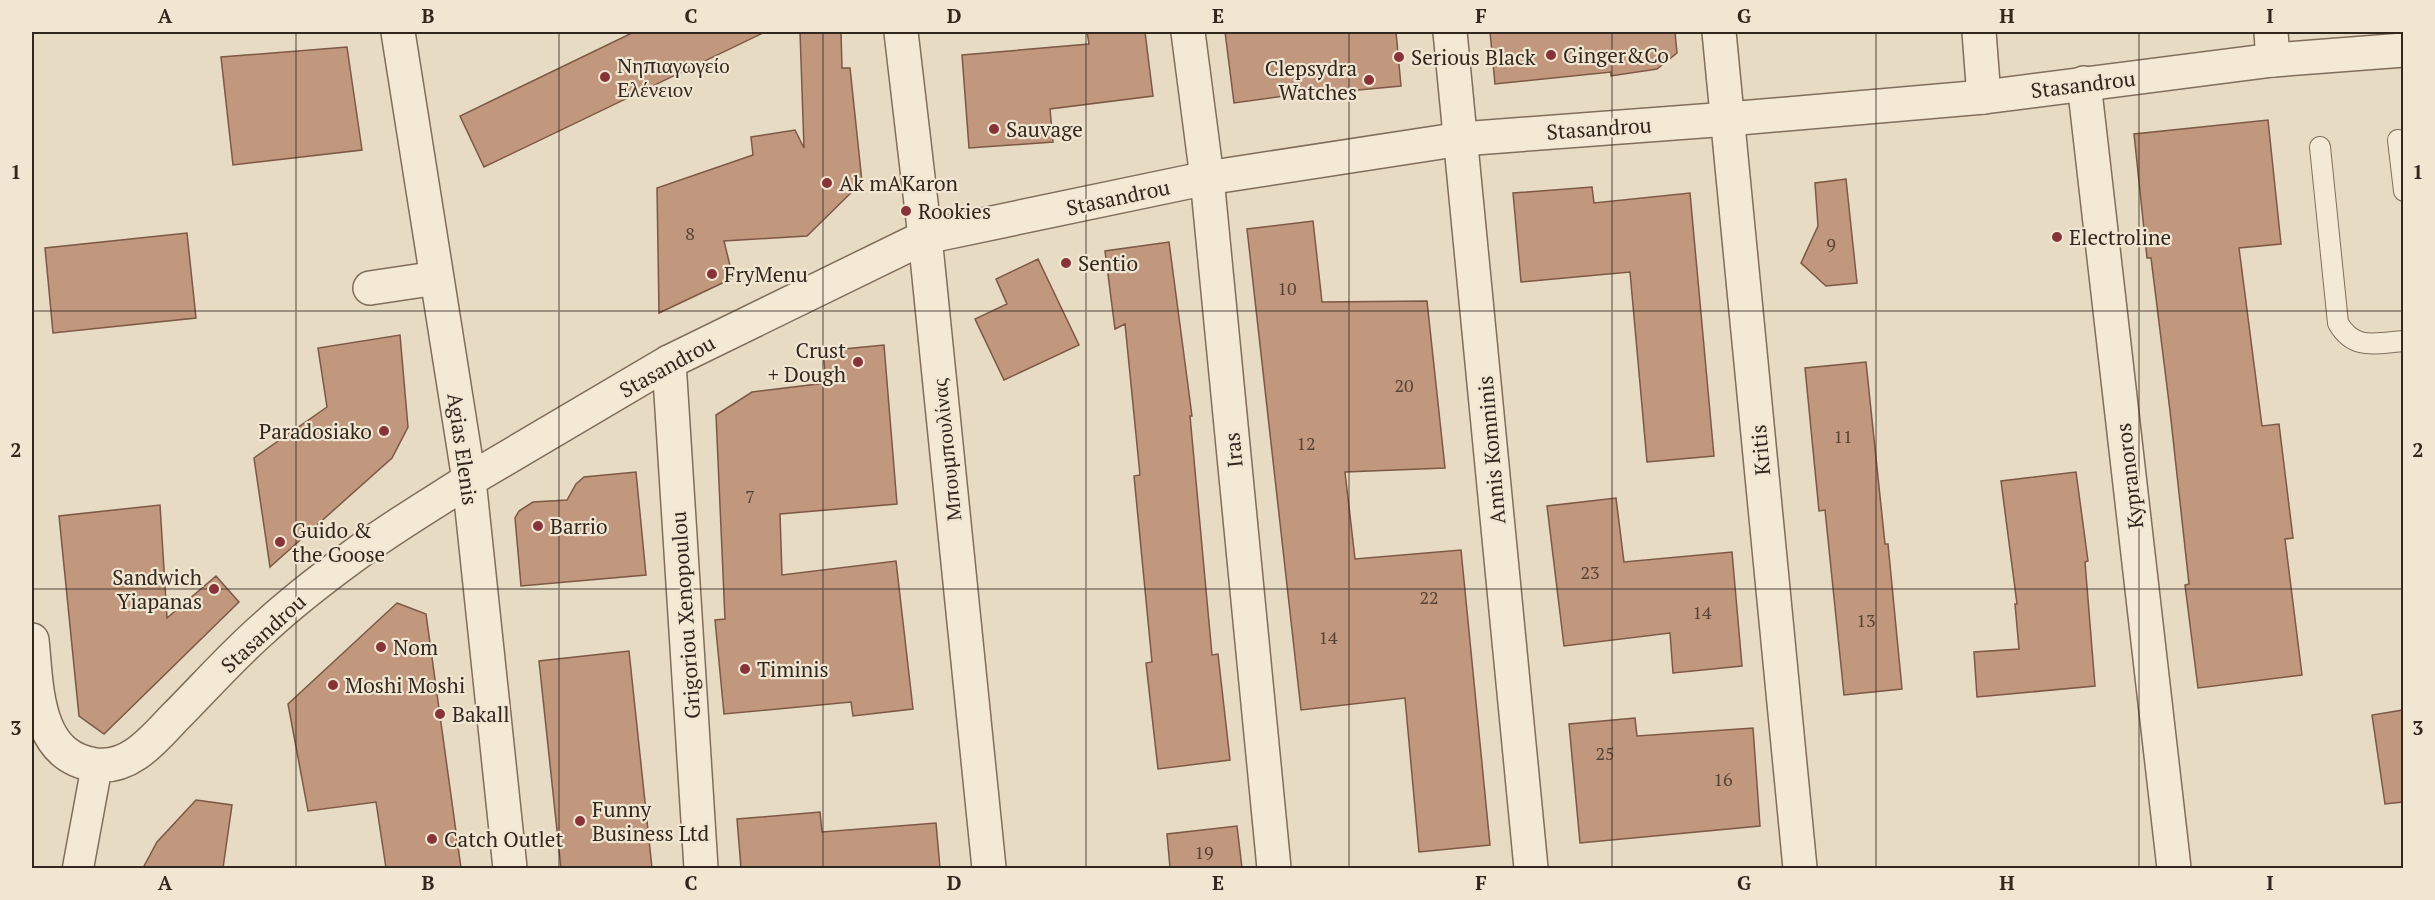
<svg xmlns="http://www.w3.org/2000/svg" width="2435" height="900" font-family="'PT Serif',serif">
  <style>
    .building { fill: #c1977d; stroke: #7c5845; stroke-width: 1.5 }
    .lines { fill: none; stroke-linecap: round; stroke-linejoin: round }
    .service-casing { stroke: #806d5c; stroke-width: 22 }
    .pedestrian-casing { stroke: #806d5c; stroke-width: 33 }
    .minor-casing { stroke: #806d5c; stroke-width: 36 }
    .tertiary-casing { stroke: #806d5c; stroke-width: 36 }
    .service { stroke: #f4e9d5; stroke-width: 20 }
    .pedestrian { stroke: #f4e9d5; stroke-width: 30 }
    .minor { stroke: #f4e9d5; stroke-width: 33 }
    .tertiary { stroke: #f4e9d5; stroke-width: 33 }
    .grid { fill: none; stroke: #32271e; stroke-width: 1.5; stroke-opacity: 0.55 }
    .poi-dot { fill: #873438; stroke: #f0e6d2; stroke-width: 2 }
    .labels { text-anchor: middle; dominant-baseline: central; stroke-width: 4.5; stroke-linejoin: round; paint-order: stroke }
    .number-label { font-size: 18px; fill: #564336 }
    .poi-label { font-size: 21px; fill: #32271e; stroke: #f0e6d2; text-anchor: start }
    .street-label { font-size: 21px; fill: #32271e; stroke: #f0e6d2 }
    .neatline { fill: none; stroke: #32271e; stroke-width: 2 }
    .grid-label { font-size: 20px; text-anchor: middle; font-weight: bold; fill: #32271e }
  </style>
  <rect width="100%" height="100%" fill="#e8dbc3"/>
  <path class="building" d="M634,32H765L484,167L460,116Z
    M800,32H841L842,68H850L862,182L807,236L724,241L733,278L659,313L657,188L753,155L751,137L795,130L804,148Z
    M1087,32H1145L1153,96L1050,109L1053,142L969,148L962,55L1089,44Z
    M1225,32H1396L1401,86L1337,92L1336,89L1234,103Z
    M1490,32H1675L1677,53L1657,69L1611,76V72L1495,84Z
    M347,47L362,150L233,165L221,57Z
    M2268,120L2281,244L2239,248L2262,426L2279,424L2293,538L2285,539L2302,675L2198,688L2185,585L2189,584L2170,411L2151,258H2147L2134,134Z
    M1846,179L1857,283L1826,286L1801,263L1818,226L1815,183Z
    M1592,187L1594,203L1690,193L1714,456L1647,462L1630,272L1521,282L1513,193Z
    M1313,221L1322,302L1427,301L1445,468L1345,472L1355,559L1461,550L1490,845L1419,852L1405,698L1301,710L1247,229Z
    M187,233L196,318L53,333L45,248Z
    M1169,242L1192,416H1190L1212,655L1218,654L1230,760L1158,769L1146,663L1152,662L1134,476L1140,475L1125,324L1115,329L1105,251Z
    M1038,259L1079,345L1004,380L975,319L1007,304L996,279Z
    M400,335L408,427L392,458L270,567L254,458L327,407L318,348Z
    M884,345L897,504L780,514L782,575L896,561L913,709L853,716L851,702L724,714L715,620L725,619L716,415L752,392L826,383L823,351Z
    M1866,362L1885,544H1888L1902,689L1844,695L1825,510L1819,511L1805,368Z
    M636,472L646,575L521,586L515,518L519,511L533,502L567,500L576,484L584,477Z
    M2076,472L2088,561L2085,562L2095,686L1977,697L1974,652L2019,649L2015,604H2017L2001,481Z
    M1616,498L1624,562L1732,552L1742,666L1673,673L1670,633L1564,646L1547,506Z
    M160,505L167,618L216,576L239,602L104,734L79,716L59,516Z
    M397,603L426,614L461,868H386L376,802L308,811L288,704Z
    M629,651L652,868H561L539,661Z
    M2403,710V802L2385,804L2372,715Z
    M1635,718L1637,736L1753,728L1760,826L1580,843L1569,724Z
    M196,800L232,805L223,868H143L157,842Z
    M820,812L822,832L936,823L940,868H741L737,819Z
    M1237,826L1242,868H1170L1167,834Z"/>
  <g class="lines">
    <g class="service-casing">
      <path id="service" d="M2398,140L2404,191
        M2320,147L2338,323C2354,351 2376,343 2404,341"/>
    </g>
    <g class="pedestrian-casing">
      <path id="pedestrian" d="M78,868L97,765"/>
    </g>
    <g class="minor-casing">
      <path id="minor" d="M398,32L469,480L510,868
        M1188,32L1207,178L1274,868
        M1450,32L1531,868
        M1719,32L1800,868
        M1979,32L1984,97
        M2271,32L2273,60
        M2084,83L2174,868
        M925,237L989,868
        M370,288L437,278
        M669,362L701,868
        M32,640C37,688 35,757 96,765C130,769 153,740 174,718C204,688 232,656 264,628C291,603 322,579 352,557C389,529 430,505 469,480"/>
    </g>
    <g class="tertiary-casing">
      <path id="tertiary" d="M901,32L925,237
        M469,480L669,362L925,237L1207,178L1461,139L1728,119L1984,97L2273,60L2404,50"/>
    </g>
    <use href="#service" class="service"/>
    <use href="#pedestrian" class="pedestrian"/>
    <use href="#minor" class="minor"/>
    <use href="#tertiary" class="tertiary"/>
  </g>
  <path class="grid" d="M296,32V868M559,32V868M823,32V868M1086,32V868M1349,32V868M1612,32V868M1876,32V868M2139,32V868M32,311H2404M32,589H2404"/>
  <g class="poi-dot">
    <circle cx="1551" cy="55" r="6"/>
    <circle cx="1399" cy="57" r="6"/>
    <circle cx="605" cy="77" r="6"/>
    <circle cx="1369" cy="80" r="6"/>
    <circle cx="994" cy="129" r="6"/>
    <circle cx="827" cy="183" r="6"/>
    <circle cx="906" cy="211" r="6"/>
    <circle cx="2057" cy="237" r="6"/>
    <circle cx="1066" cy="263" r="6"/>
    <circle cx="712" cy="274" r="6"/>
    <circle cx="858" cy="362" r="6"/>
    <circle cx="384" cy="431" r="6"/>
    <circle cx="538" cy="526" r="6"/>
    <circle cx="280" cy="542" r="6"/>
    <circle cx="214" cy="589" r="6"/>
    <circle cx="381" cy="647" r="6"/>
    <circle cx="745" cy="669" r="6"/>
    <circle cx="333" cy="685" r="6"/>
    <circle cx="440" cy="714" r="6"/>
    <circle cx="580" cy="821" r="6"/>
    <circle cx="432" cy="839" r="6"/>
  </g>
  <g class="labels">
    <g class="number-label">
      <text x="690" y="233">8</text>
      <text x="1831" y="244">9</text>
      <text x="1287" y="288">10</text>
      <text x="1404" y="385">20</text>
      <text x="1843" y="436">11</text>
      <text x="1306" y="443">12</text>
      <text x="750" y="496">7</text>
      <text x="1590" y="572">23</text>
      <text x="1429" y="597">22</text>
      <text x="1702" y="612">14</text>
      <text x="1866" y="620">13</text>
      <text x="1328" y="637">14</text>
      <text x="1605" y="753">25</text>
      <text x="1723" y="779">16</text>
      <text x="1204" y="852">19</text>
    </g>
    <g class="poi-label">
      <text x="1563" y="55">Ginger&amp;Co</text>
      <text x="1411" y="57">Serious Black</text>
      <text x="617" y="65">Νηπιαγωγείο<tspan x="617" dy="24">Ελένειον</tspan></text>
      <text x="1357" y="68" text-anchor="end">Clepsydra<tspan x="1357" dy="24">Watches</tspan></text>
      <text x="1006" y="129">Sauvage</text>
      <text x="839" y="183">Ak mAKaron</text>
      <text x="918" y="211">Rookies</text>
      <text x="2069" y="237">Electroline</text>
      <text x="1078" y="263">Sentio</text>
      <text x="724" y="274">FryMenu</text>
      <text x="846" y="350" text-anchor="end">Crust<tspan x="846" dy="24">+ Dough</tspan></text>
      <text x="372" y="431" text-anchor="end">Paradosiako</text>
      <text x="550" y="526">Barrio</text>
      <text x="292" y="530">Guido &amp;<tspan x="292" dy="24">the Goose</tspan></text>
      <text x="202" y="577" text-anchor="end">Sandwich<tspan x="202" dy="24">Yiapanas</tspan></text>
      <text x="393" y="647">Nom</text>
      <text x="757" y="669">Timinis</text>
      <text x="345" y="685">Moshi Moshi</text>
      <text x="452" y="714">Bakall</text>
      <text x="592" y="809">Funny<tspan x="592" dy="24">Business Ltd</tspan></text>
      <text x="444" y="839">Catch Outlet</text>
    </g>
    <g class="street-label">
      <text transform="translate(2083 84) rotate(-7)">Stasandrou</text>
      <text transform="translate(1599 128) rotate(-4)">Stasandrou</text>
      <text transform="translate(1118 197) rotate(-12)">Stasandrou</text>
      <text transform="translate(667 366) rotate(-29)">Stasandrou</text>
      <text transform="translate(463 449) rotate(82)">Agias Elenis</text>
      <text transform="translate(946 450) rotate(-96)">Μπουμπουλίνας</text>
      <text transform="translate(1233 450) rotate(-96)">Iras</text>
      <text transform="translate(1491 450) rotate(-95)">Annis Komninis</text>
      <text transform="translate(1760 450) rotate(-95)">Kritis</text>
      <text transform="translate(2129 476) rotate(-97)">Kypranoros</text>
      <text transform="translate(685 615) rotate(-94)">Grigoriou Xenopoulou</text>
      <text transform="translate(263 633) rotate(-42)">Stasandrou</text>
    </g>
  </g>
  <rect width="2435" height="900" fill="none" stroke="#f0e6d2" stroke-width="66"/>
  <rect x="33" y="33" width="2369" height="834" class="neatline"/>
  <g class="grid-label">
    <text x="165" y="23">A</text>
    <text x="428" y="23">B</text>
    <text x="691" y="23">C</text>
    <text x="954" y="23">D</text>
    <text x="1218" y="23">E</text>
    <text x="1481" y="23">F</text>
    <text x="1744" y="23">G</text>
    <text x="2007" y="23">H</text>
    <text x="2270" y="23">I</text>
    <text x="16" y="179">1</text>
    <text x="2418" y="179">1</text>
    <text x="16" y="457">2</text>
    <text x="2418" y="457">2</text>
    <text x="16" y="735">3</text>
    <text x="2418" y="735">3</text>
    <text x="165" y="890">A</text>
    <text x="428" y="890">B</text>
    <text x="691" y="890">C</text>
    <text x="954" y="890">D</text>
    <text x="1218" y="890">E</text>
    <text x="1481" y="890">F</text>
    <text x="1744" y="890">G</text>
    <text x="2007" y="890">H</text>
    <text x="2270" y="890">I</text>
  </g>
</svg>
